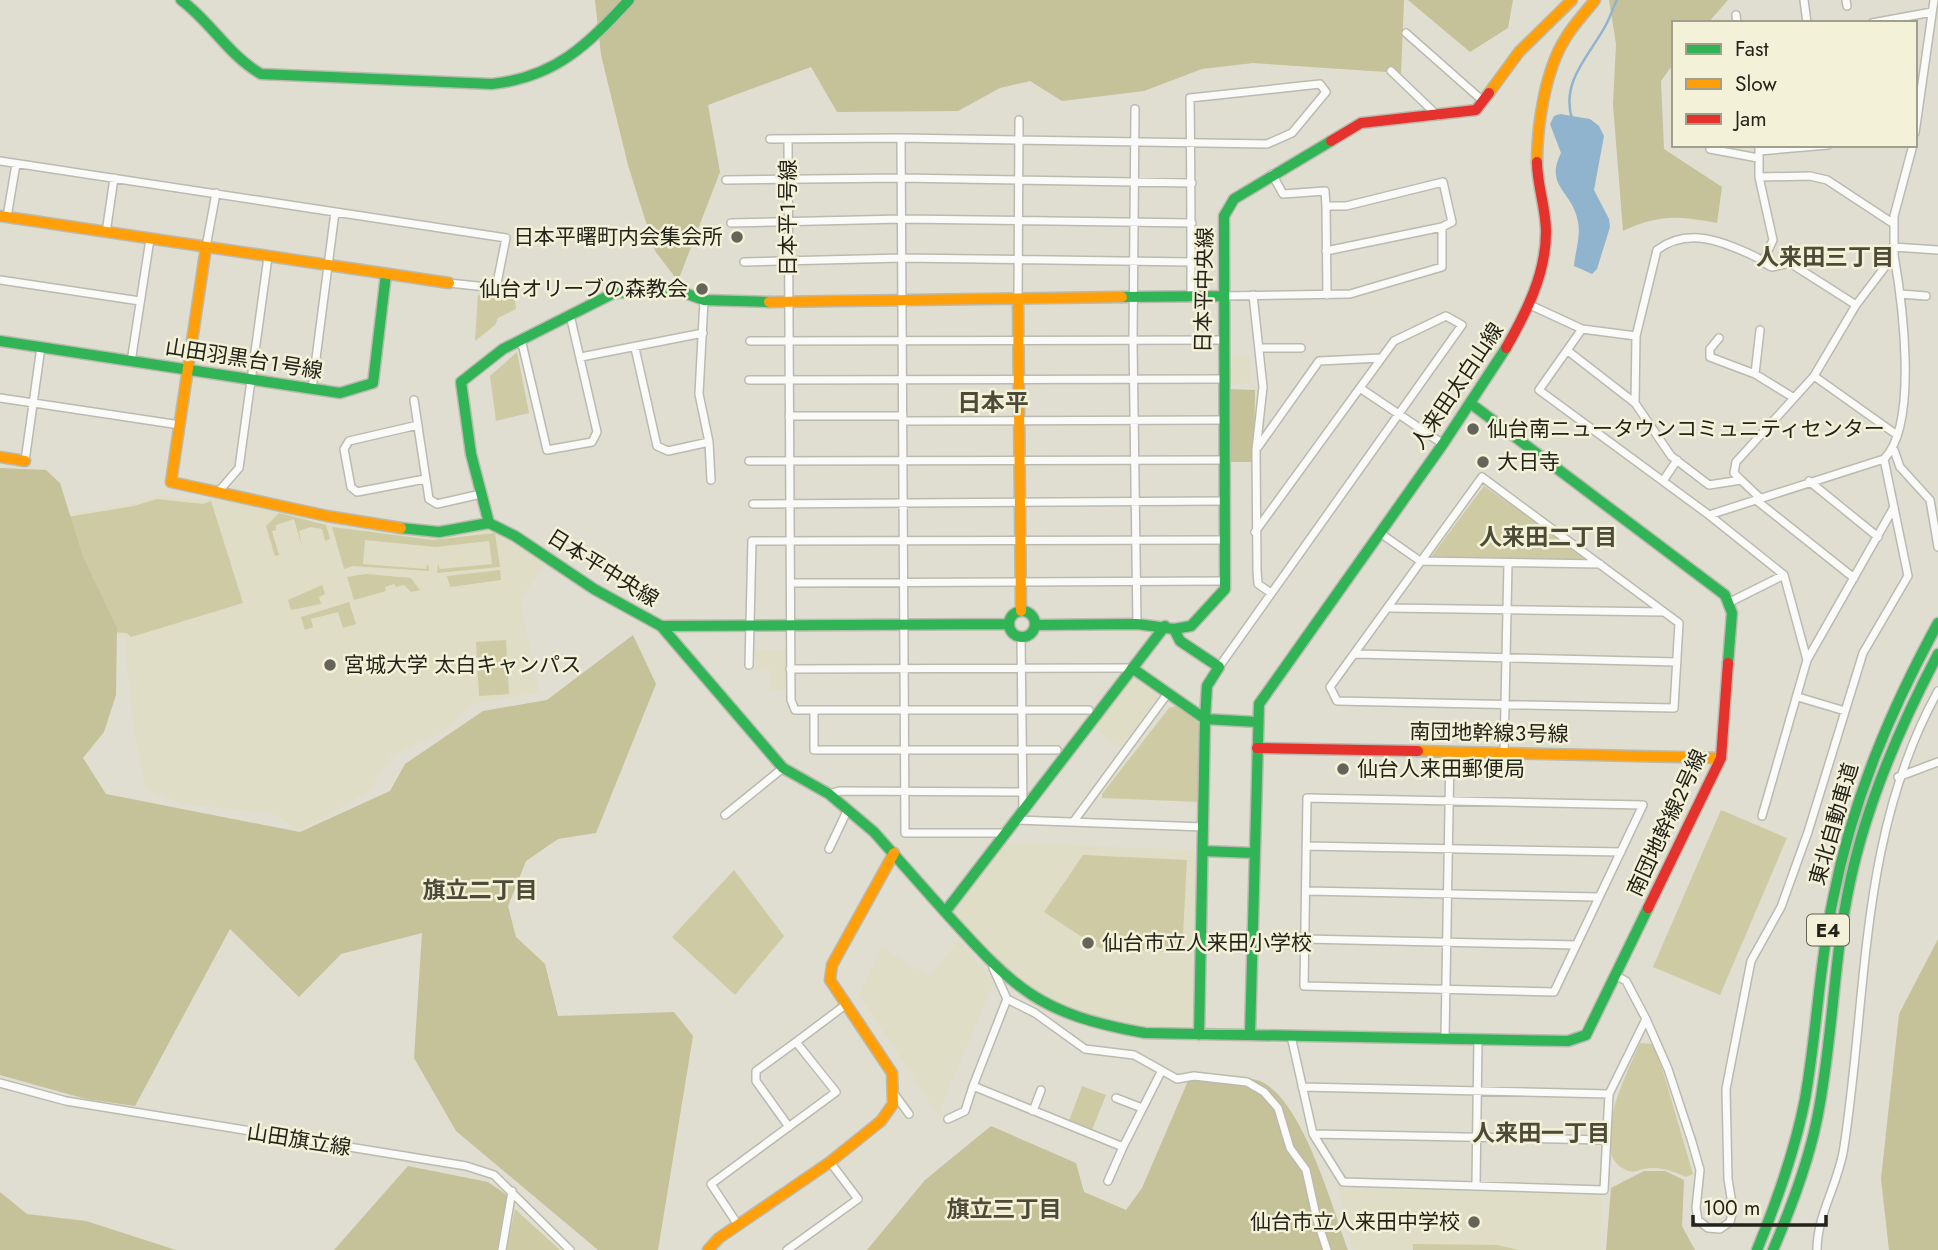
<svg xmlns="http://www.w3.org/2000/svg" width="1938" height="1250" font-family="Jost,'Noto Sans JP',sans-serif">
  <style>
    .built { fill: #dfddc6 }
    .green { fill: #cecaa4 }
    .forest { fill: #c5c199 }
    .water { fill: #90b3ce }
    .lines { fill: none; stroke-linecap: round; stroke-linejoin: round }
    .stream { stroke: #90b3ce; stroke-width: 2.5 }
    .street-casing { stroke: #bbbab0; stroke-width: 10 }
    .fast-casing { stroke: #bbbab0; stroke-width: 13 }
    .slow-casing { stroke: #bbbab0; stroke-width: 13 }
    .jam-casing { stroke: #bbbab0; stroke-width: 13 }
    .street { stroke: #fafaf8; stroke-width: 7 }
    .fast { stroke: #30b455; stroke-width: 10 }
    .slow { stroke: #ff9f0a; stroke-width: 10 }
    .jam { stroke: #e5322d; stroke-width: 10 }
    .poi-dot { fill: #65645a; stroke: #f3f1d8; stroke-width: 2.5 }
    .labels { text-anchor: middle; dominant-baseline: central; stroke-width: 5; stroke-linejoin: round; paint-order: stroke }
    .shield { fill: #f3f1d8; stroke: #616153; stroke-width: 2 }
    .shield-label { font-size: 19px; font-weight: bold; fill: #23231a }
    .street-label { font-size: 21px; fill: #23231a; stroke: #f3f1d8 }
    .poi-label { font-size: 21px; fill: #23231a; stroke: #f3f1d8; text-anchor: start }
    .neighbourhood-label { font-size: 23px; font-weight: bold; fill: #4d4b37; stroke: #f3f1d8 }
    .quarter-label { font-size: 24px; font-weight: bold; fill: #4d4b37; stroke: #f3f1d8 }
  </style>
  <rect width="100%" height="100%" fill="#dfded1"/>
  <path class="built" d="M1250,356L1251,383L1228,384L1227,357Z
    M209,493L328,525L436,537L493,529L516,540L547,562L520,600L539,692L471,704L444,732L392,755L368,792L300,830L272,813L182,804L146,789L133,725L124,634L106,638L57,516L133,504L158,496L205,501L210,498Z
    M756,650L788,651V690L769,689V669H756Z
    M1134,677L1157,694V698L1121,748L1091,726L1129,678Z
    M1002,843L1197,850L1193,1027H1134L1066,1008L1032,988L1000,963L952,910Z
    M959,940L994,982L938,1115L859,994L882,947L929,976Z
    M1338,1188L1601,1195V1250H1353Z"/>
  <path class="green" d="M478,295L515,299L516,309L498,318L495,325L475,341Z
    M517,352L529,413L496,421L490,376Z
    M1484,486L1587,557L1586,560L1431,557Z
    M157,499L203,504L211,501L243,603L131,637L127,633L112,632L67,517L134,506Z
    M279,513L326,525L330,539L325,541L322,529L310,527L299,531L302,547L294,519L276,525V530L272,531L279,555L275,556L266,526Z
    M332,527L433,540L495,533L500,567L437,573L438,564L440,569L492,564L489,541L436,547L365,540L363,564L426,569L428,563L429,571L353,566L344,569Z
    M500,570L501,580L450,587L447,576Z
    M366,574L411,578L420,590L411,592L404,585L396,587L394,584L385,587L386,591L354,600L347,577Z
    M322,585L325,594L319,597L321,604L291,610L288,600Z
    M349,602L356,624L343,628L338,612L311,619L313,627L305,630L301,617Z
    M506,640L509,694L479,696L476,642Z
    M1176,706L1198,722L1201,729L1200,802L1102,798V794L1169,708Z
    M1721,810L1787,838L1720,995L1653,967Z
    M1083,855L1187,860L1182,953L1099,948L1044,912Z
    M734,870L784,936L735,995L672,937Z
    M1640,1043L1655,1044L1693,1174L1686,1177C1672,1171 1660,1166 1644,1169C1638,1170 1635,1173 1629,1171C1583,1157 1629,1069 1640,1043Z
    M1082,1086L1106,1095L1092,1130L1069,1121Z
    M515,1209L560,1250H506Z
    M1413,1244L1497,1245L1519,1250H1413Z"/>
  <path class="forest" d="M595,0H1404L1401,73L1253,63L1202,69L1144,91L1062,101L1030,81L1000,88L958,111L837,112L811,67L708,105L720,172L678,281L655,251L628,165L601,55Z
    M1408,0H1513L1508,28L1470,52Z
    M1609,0H1728L1708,23H1674V63L1661,81L1664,149L1722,187L1717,223C1678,216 1660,214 1623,231L1613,105L1616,44Z
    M1228,389L1255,390L1254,462H1228Z
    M0,468L46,470L60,483L83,557L117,628L116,695L104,732L83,758L106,794L300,832L390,791L405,764L483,711L547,700L633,635L656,684L596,833L558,839L526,861L508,906L516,937L545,964L558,1016L674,1012L693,1036L658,1250H598L456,1131L414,1058L422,933L341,954L299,997L230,929L135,1106L86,1099L0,1075Z
    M1938,939V1250H1889L1881,1179L1899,1014Z
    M1223,1075C1234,1077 1249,1077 1260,1081C1302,1098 1333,1209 1348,1250H867L925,1180L991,1126L1076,1163L1084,1192L1126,1210L1142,1188L1188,1081Z
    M408,1166L488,1182L507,1195L497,1250H334Z
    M1644,1171H1665L1684,1180L1682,1226L1695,1250H1606L1611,1188Z
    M0,1192L27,1214L86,1221L176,1250H0Z"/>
  <path class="water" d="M1560,114L1590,119L1599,126L1604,136L1594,190L1609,219L1610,227L1597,269L1592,274L1574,266C1575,252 1581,237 1578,222C1573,191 1544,187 1561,153L1550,124L1554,116Z"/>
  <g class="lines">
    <path class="stream" d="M1572,119C1561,83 1587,58 1603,30C1609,21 1612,10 1617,0"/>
    <g class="street-casing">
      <path id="street" d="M1804,0L1807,23
        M1846,0L1847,6
        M1736,15L1737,23
        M1872,23L1932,12
        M1406,33L1483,101
        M1391,71L1438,116
        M1135,109L1133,340L1137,624
        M1915,133L1934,0
        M901,138L905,833H1004
        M770,139L901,138L1267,144L1292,133L1326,92L1320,84L1190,98C1191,165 1191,231 1191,298
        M788,139L791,700L795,710H1089
        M1710,149L1758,158
        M1759,151L1828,145
        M0,161L506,238L496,288L449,283
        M1759,177V145
        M726,180L901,178L1192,183
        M1326,206L1327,295
        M7,217L16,164
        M731,223L902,219L1192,223
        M106,233L114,178
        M206,247L216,193
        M1893,247L1938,250
        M1326,251L1442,227
        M1763,261L1773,240L1759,177L1810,176L1827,180L1894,224
        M744,262L902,258L1191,262
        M0,280L140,301
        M1900,294L1926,296
        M1253,295L1263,387L1256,450L1257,570L1258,584L1271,593
        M1222,296L1350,294L1442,267V227L1452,222L1443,182L1346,206H1326L1325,191L1283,194L1272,174
        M704,300L699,394L709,442L711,480
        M1018,300L1019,120
        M1530,305L1582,329L1636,336L1657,250C1688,227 1722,241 1754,256C1761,259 1765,265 1772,267L1790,263L1856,305L1894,255V216L1913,145
        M1582,329L1539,390L1709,515L1784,575L1807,660
        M1719,338L1710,349V357L1755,374L1794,398
        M521,339L547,450L592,442L597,432L570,315
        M750,341L1223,340
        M635,348L657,446L668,451L709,442
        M1260,348H1301
        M1568,351L1635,403L1671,456L1709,485L1741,480L1760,498
        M581,357L703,333
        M131,362L150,239
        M1755,374L1760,330
        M1814,376L1897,435
        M749,380L1222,379
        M1360,388L1443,444
        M312,389L335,212
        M0,398L180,425
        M414,400L429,499L437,504L481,494
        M1635,403L1636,336
        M789,416H903
        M903,421L1223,420
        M418,425L349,441L344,449L351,487L357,492L425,479
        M1258,447L1319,361L1381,358
        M1894,450L1900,467L1930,500L1938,547
        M25,461L41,347
        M749,461L1224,460
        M1482,477L1679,623L1674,708L1337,701L1330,687Z
        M1741,480L1734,473L1736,462L1814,376L1856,305
        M1663,481L1677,460
        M1809,481L1878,537
        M219,491L239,468L268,257
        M1756,500L1854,578
        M753,504L1224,501
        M1709,515L1884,459
        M1380,533L1420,561L1600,564
        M791,583L1225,581
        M1730,602L1784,575
        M1390,608L1664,612
        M1021,637L1023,812
        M1355,654L1677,662
        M749,665L752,541L1224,540
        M1219,667L1462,325L1446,316L1394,341L1255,532
        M790,669L1132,668
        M1798,697L1845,711
        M814,710V750H1057
        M1504,752L1508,563
        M1898,777L1938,762
        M829,794L840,791L1023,792
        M1307,798L1643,805L1554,992L1304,986Z
        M725,815L783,768
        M1762,816L1807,660L1894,507
        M1017,820L1203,827
        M1074,821L1168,693
        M1306,846L1621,852
        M829,849L848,809
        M1306,891L1598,897
        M1305,939L1575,945
        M993,968L1007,999L1035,1013L1085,1049L1134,1055L1177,1079L1194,1076L1247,1082L1264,1092L1278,1108L1290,1148L1306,1170L1317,1220L1327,1250
        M1617,976L1626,981L1646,1019L1668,1069L1692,1142L1700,1170L1696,1208L1698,1220L1708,1228L1720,1229L1730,1222L1733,1210L1728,1179L1726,1089L1751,961L1781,907L1808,832L1863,653L1908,576L1884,459C1919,424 1902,301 1894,255
        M1007,999L973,1086L1123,1147L1161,1072
        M1291,1036L1313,1134L1343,1182L1604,1190L1609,1094L1646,1019
        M1445,1038L1450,752
        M0,1083L66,1101L466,1166L494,1175L570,1250
        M1302,1087L1609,1094
        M895,1095L909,1114
        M1116,1098L1142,1108
        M1033,1111L1041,1090
        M948,1119L965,1111L973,1086
        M789,1127L756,1081V1071L796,1042
        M1313,1134L1606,1140
        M1108,1181L1123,1147
        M1476,1184L1478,1040
        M738,1225L711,1184L836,1092L796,1042L844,1006
        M502,1250L512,1191
        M787,1250L858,1199L830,1162
        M1817,1250C1817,1214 1839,1183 1844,1147C1868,991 1859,834 1938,691"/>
    </g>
    <g class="fast-casing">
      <path id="fast" d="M181,0C211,22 228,55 261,74L492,84C556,77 587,45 629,0
        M1122,297L1222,296
        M0,341L340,393L373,383L386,274
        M1470,403L1725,595L1732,613L1728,663
        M489,523L471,454L461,382L503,349L614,293L676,290L704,300L769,302
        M401,528L439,532L489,523L515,536L594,589L661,626L1009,624
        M1009 624a13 13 0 1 1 26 0a13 13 0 1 1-26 0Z
        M1036,625L1137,624L1174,629L1191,626L1225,589L1224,216L1234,199L1331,141
        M661,626L783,768L829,794L874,832L945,912L1165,626
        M1174,629L1180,641L1219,667L1207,686L1205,719L1199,1035
        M1132,668L1205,719L1257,722
        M1203,851L1254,853
        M945,912C1015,989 1038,1014 1145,1033L1568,1041L1586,1035L1648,908
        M1250,1035L1259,704L1443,444L1506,348
        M1757,1250C1777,1201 1795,1151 1805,1099C1817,1032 1819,965 1833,899C1852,801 1890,711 1938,623
        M1773,1250C1791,1208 1808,1164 1817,1119C1833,1041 1833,960 1850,882C1867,802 1900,726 1938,654"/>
    </g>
    <g class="slow-casing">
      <path id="slow" d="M1489,93L1519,52L1572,0
        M1537,162C1537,126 1545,71 1565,39C1573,25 1585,13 1595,0
        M0,216L449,283
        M206,247L171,482L327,516L401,528
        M1018,300L1021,611
        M769,302L1122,297
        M0,457L25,461
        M1418,751L1721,758
        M708,1250L719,1238L830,1162L881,1121L893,1104L892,1073L830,980L832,965L894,853"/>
    </g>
    <g class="jam-casing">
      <path id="jam" d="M1331,141L1361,123L1476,110L1489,93
        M1506,348C1526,313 1546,274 1546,232C1546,208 1537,185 1537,162
        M1257,748L1418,751
        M1648,908L1721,758L1728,663"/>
    </g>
    <use href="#street" class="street"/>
    <use href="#fast" class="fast"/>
    <use href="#slow" class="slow"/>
    <use href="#jam" class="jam"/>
  </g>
  <g class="poi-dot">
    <circle cx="737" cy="237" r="7"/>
    <circle cx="702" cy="289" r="7"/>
    <circle cx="1473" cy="429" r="7"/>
    <circle cx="1483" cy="462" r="7"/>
    <circle cx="330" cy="665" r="7"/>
    <circle cx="1343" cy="769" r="7"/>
    <circle cx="1088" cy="943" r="7"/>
    <circle cx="1474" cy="1222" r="7"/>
  </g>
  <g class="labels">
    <rect class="shield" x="1807" y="914.5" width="42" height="31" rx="5"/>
    <g class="shield-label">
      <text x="1828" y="930">E4</text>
    </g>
    <g class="street-label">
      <text transform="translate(788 218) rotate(-90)">日本平１号線</text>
      <text transform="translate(1204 290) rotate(-89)">日本平中央線</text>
      <text transform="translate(244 359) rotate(9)">山田羽黒台１号線</text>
      <text transform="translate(1457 386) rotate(-56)">人来田太白山線</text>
      <text transform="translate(603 568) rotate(32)">日本平中央線</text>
      <text transform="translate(1489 733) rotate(1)">南団地幹線３号線</text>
      <text transform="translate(1667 823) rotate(-65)">南団地幹線２号線</text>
      <text transform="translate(1834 824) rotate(-74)">東北自動車道</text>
      <text transform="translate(299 1140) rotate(9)">山田旗立線</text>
    </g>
    <g class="poi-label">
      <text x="723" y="237" text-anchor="end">日本平曙町内会集会所</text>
      <text x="688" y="289" text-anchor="end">仙台オリーブの森教会</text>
      <text x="1487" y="429">仙台南ニュータウンコミュニティセンター</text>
      <text x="1497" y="462">大日寺</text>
      <text x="344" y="665">宮城大学 太白キャンパス</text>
      <text x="1357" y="769">仙台人来田郵便局</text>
      <text x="1102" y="943">仙台市立人来田小学校</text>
      <text x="1460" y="1222" text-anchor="end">仙台市立人来田中学校</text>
    </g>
    <g class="neighbourhood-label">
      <text x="1825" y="257">人来田三丁目</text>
      <text x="1548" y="537">人来田二丁目</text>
      <text x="480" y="890">旗立二丁目</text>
      <text x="1541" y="1133">人来田一丁目</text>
      <text x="1004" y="1209">旗立三丁目</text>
    </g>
    <g class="quarter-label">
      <text x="993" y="402">日本平</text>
    </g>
  </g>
  <rect x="1672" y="21" width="245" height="126" fill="#f3f1d8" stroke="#a09f8c" stroke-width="2"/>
  <rect x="1686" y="44" width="35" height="10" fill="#30b455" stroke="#a09f8c" stroke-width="2"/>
  <text x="1735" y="56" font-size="21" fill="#23231a">Fast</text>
  <rect x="1686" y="79" width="35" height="10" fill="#ff9f0a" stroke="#a09f8c" stroke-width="2"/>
  <text x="1735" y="91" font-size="21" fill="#23231a">Slow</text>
  <rect x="1686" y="114" width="35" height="10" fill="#e5322d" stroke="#a09f8c" stroke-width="2"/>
  <text x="1735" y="126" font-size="21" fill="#23231a">Jam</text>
  <path d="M1693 1215v10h133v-10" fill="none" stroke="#23231a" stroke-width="3.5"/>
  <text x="1703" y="1215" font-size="21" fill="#23231a" stroke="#f3f1d8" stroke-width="5" paint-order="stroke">100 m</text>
</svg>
